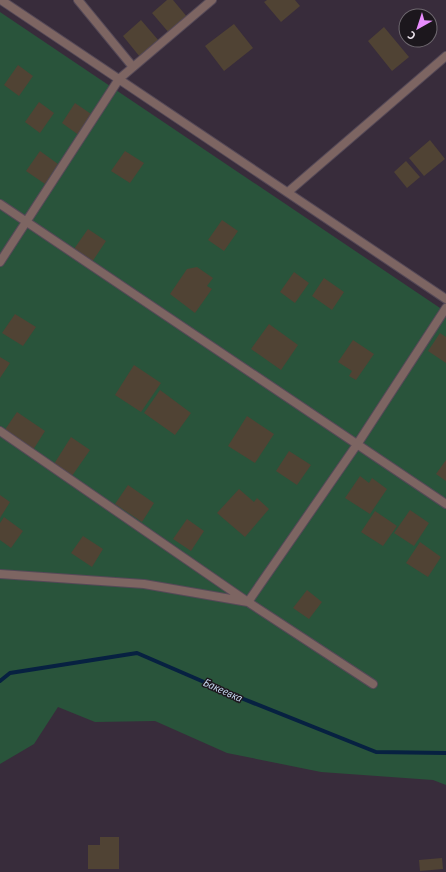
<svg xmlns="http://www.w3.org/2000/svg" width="446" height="872" font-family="'PT Sans',sans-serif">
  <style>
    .green { fill: #29543b }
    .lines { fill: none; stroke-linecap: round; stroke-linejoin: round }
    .stream { stroke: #072141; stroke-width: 4 }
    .building { fill: #504334 }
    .service-casing { stroke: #554957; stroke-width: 10 }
    .service { stroke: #7d6562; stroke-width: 8 }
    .labels { text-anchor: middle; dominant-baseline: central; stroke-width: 3; stroke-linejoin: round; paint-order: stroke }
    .water-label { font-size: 11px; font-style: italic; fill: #c8dbf3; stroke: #1c171d }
  </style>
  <rect width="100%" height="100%" fill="#382c3b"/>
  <path class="green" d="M0,12L446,312V785L433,780L321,772L227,753L155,721L95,722L58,707L34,744L0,764Z"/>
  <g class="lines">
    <path class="stream" d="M0,681L10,673L137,653L241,698L376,752L446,753"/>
  </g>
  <path class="building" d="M167,0H173L188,18L170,34L152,13Z
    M267,0H295L300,6L281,22L264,2Z
    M141,20L159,41L140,57L123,36Z
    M234,24L253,48L224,71L205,46Z
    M384,27L409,57L392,71L368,41Z
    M18,65L33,76L19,96L4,85Z
    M39,102L54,113L40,133L25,122Z
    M75,103L94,116L80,136L62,123Z
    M430,140L445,159L424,176L409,158Z
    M40,151L58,164L45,184L26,171Z
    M125,151L144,163L130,183L111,171Z
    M406,161L420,177L407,188L394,172Z
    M222,220L238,231L224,251L208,240Z
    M88,229L106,241L92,262L74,249Z
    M197,267L213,278L207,286L212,289L195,313L170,294L187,269Z
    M294,272L309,283L295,303L280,292Z
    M324,278L344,292L332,310L312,296Z
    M15,314L36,327L23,346L2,333Z
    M269,324L298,345L281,370L251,349Z
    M440,333L446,337V363L428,351Z
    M353,340L374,354L356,380L349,376L352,371L338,362Z
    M0,357L10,363L0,378Z
    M134,365L161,383L141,412L115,395Z
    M160,390L191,413L175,435L144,413Z
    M17,412L45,431L33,450L4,431Z
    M247,416L274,434L255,463L228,446Z
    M71,437L90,450L72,476L54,464Z
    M289,451L311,465L297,485L276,471Z
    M446,460V481L436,474Z
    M360,476L369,483L372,478L387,489L370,514L345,498Z
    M128,485L154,503L142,522L115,504Z
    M239,489L254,502L257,498L269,509L245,537L217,513Z
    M0,495L10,502L0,518Z
    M410,510L429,523L414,546L394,533Z
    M375,511L397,526L383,546L361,532Z
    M4,517L23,531L11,548L0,540V523Z
    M187,519L204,531L191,551L173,539Z
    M83,536L103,549L92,567L71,553Z
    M420,542L441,557L428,577L406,563Z
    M307,590L322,602L309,619L293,608Z
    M100,837H119V869H88V845H100Z
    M442,858L443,869L420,871L419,860Z"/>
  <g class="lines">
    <g class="service-casing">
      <path id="service" d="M1,0L446,299
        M78,0L133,67
        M288,192L446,56
        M0,204L446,504
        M0,262L119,79L212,0
        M0,431L248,602L373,684
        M0,574L144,584L248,602L358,443L446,308"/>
    </g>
    <use href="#service" class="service"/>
  </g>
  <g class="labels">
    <g class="water-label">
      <text transform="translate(223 690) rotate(24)">Бакеевка</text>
    </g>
  </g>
  <g transform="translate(418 28) rotate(219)"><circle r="19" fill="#1c171d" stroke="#6f6970"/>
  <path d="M0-3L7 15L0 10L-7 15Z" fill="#e98dfe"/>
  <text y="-6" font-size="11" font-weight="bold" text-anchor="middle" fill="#ece4ed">С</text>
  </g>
</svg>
